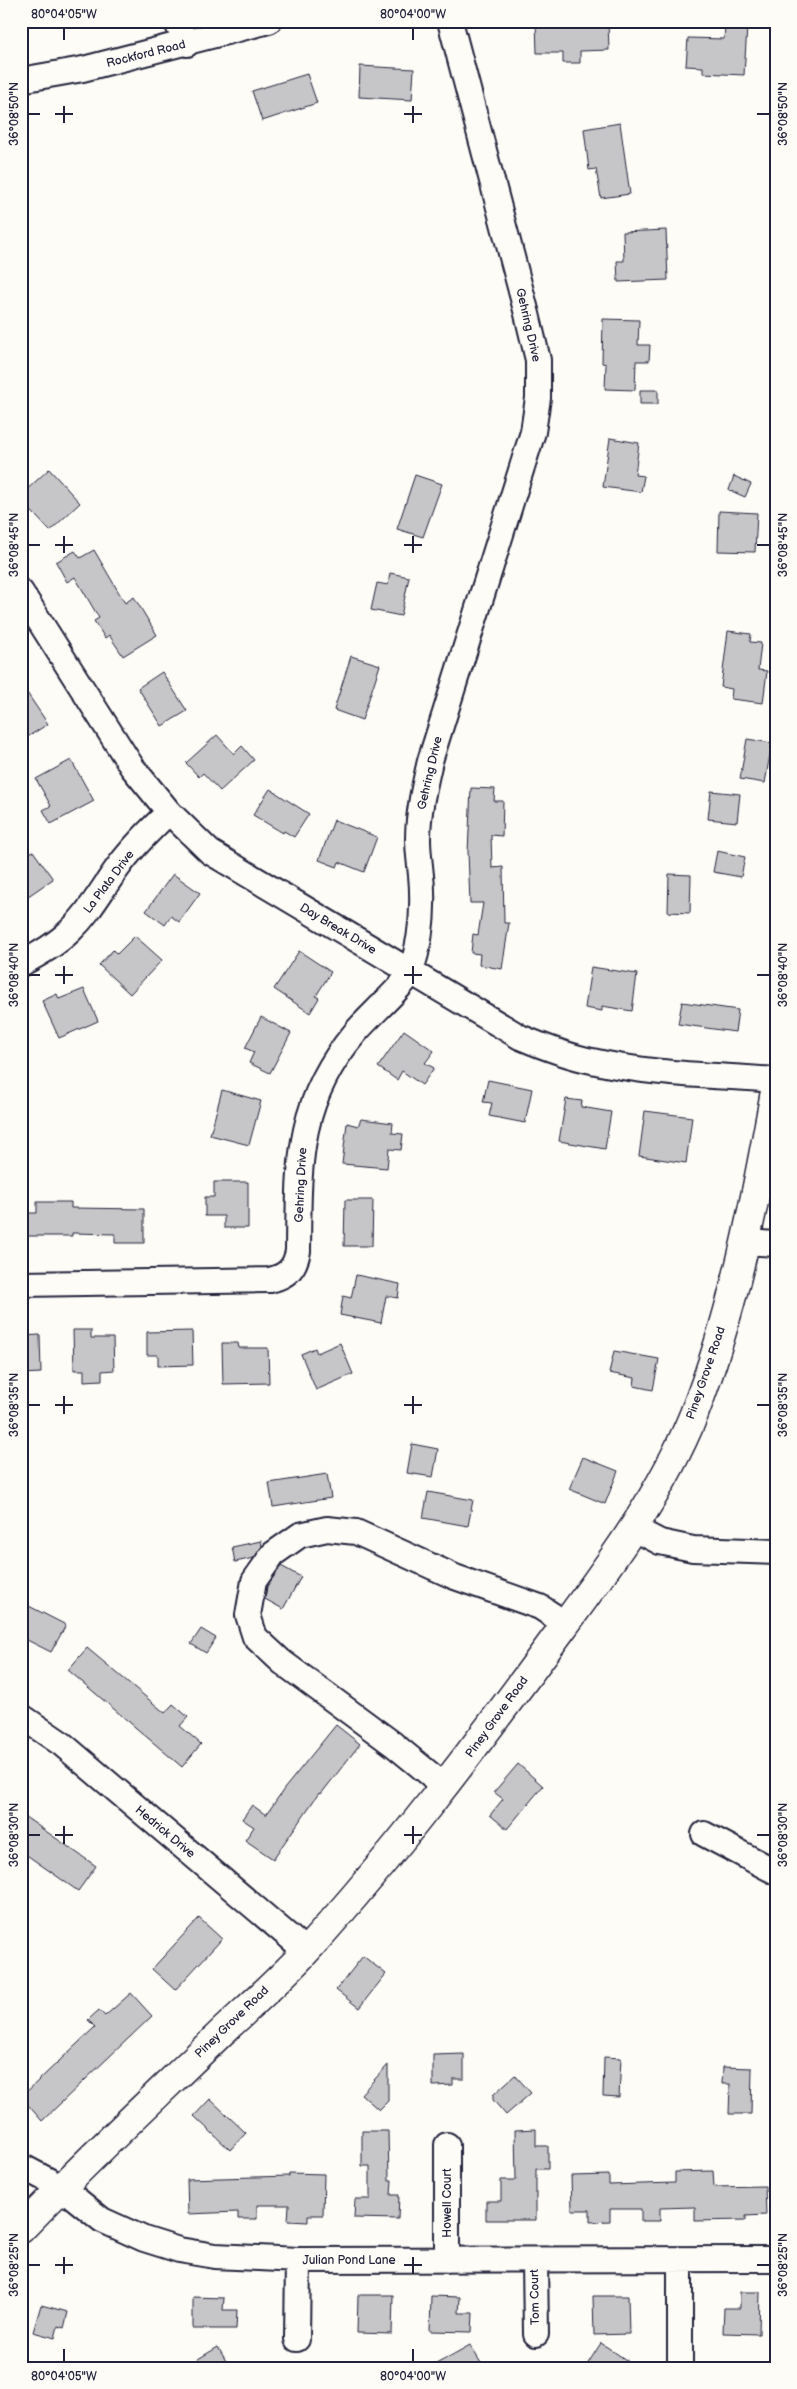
<svg xmlns="http://www.w3.org/2000/svg" width="797" height="2389" font-family="'Balsamiq Sans',sans-serif">
  <style>
    .building { fill: #c6c6c8; stroke: #22223b }
    .lines { fill: none; stroke-linecap: round; stroke-linejoin: round }
    .minor-casing { stroke: #22223b; stroke-width: 28 }
    .major-casing { stroke: #22223b; stroke-width: 31 }
    .minor { stroke: #fdfcf7; stroke-width: 24 }
    .major { stroke: #fdfcf7; stroke-width: 28 }
    .ticks { fill: none; stroke: #22223b; stroke-width: 2 }
    .labels { text-anchor: middle; dominant-baseline: central; stroke-width: 4; stroke-linejoin: round; paint-order: stroke }
    .street-label { font-size: 12px; fill: #22223b; stroke: #fdfcf7 }
    .neatline { fill: none; stroke: #22223b; stroke-width: 2 }
    .ticks-label { font-size: 12px; text-anchor: middle; fill: #22223b }
  </style>
  <rect width="100%" height="100%" fill="#fdfcf7"/>
  <filter id="ink" filterUnits="userSpaceOnUse"><feTurbulence type="fractalNoise" baseFrequency=".02" numOctaves="2"/><feDisplacementMap in="SourceGraphic" scale="10" xChannelSelector="R" yChannelSelector="G"/><feConvolveMatrix kernelMatrix="1 2 1 2 8 2 1 2 1" color-interpolation-filters="sRGB"/></filter>
  <g filter="url(#ink)">
    <path class="building" d="M536,21H608L609,50L580,51V63H563V53H537Z
      M725,26L747,27L744,75L703,73V67L686,66L688,38L724,39Z
      M360,66L414,69L412,100L359,97Z
      M307,74L317,103L262,121L252,91Z
      M620,123L630,194L601,198L596,169L589,170L584,129Z
      M666,230L668,280L618,282L617,261H624L623,232Z
      M603,319L639,320L638,345H650L649,361H636L635,390L605,389L606,364L602,363Z
      M640,390H658V404H640Z
      M610,438L639,443L635,475L644,476L641,492L603,487Z
      M49,469L80,503L50,531L21,500V495Z
      M415,475L442,484L423,537L397,529Z
      M734,476L751,484L745,497L729,490Z
      M719,511L757,513L755,552L718,551Z
      M94,550L125,603L134,597L157,635L123,656L109,635L105,638L94,621L99,618L75,577L67,582L56,562L75,551L80,558Z
      M390,573L409,577L401,616L371,610L377,583L388,585Z
      M728,631L751,634L750,642L761,643L758,670L767,671L763,703L731,699L732,689L721,687Z
      M351,656L380,665L362,720L334,710Z
      M162,672L187,711L162,726L138,688Z
      M21,684L48,724L21,741Z
      M217,735L234,754L242,746L254,760L220,791L203,773L199,777L186,763Z
      M747,739L772,743L765,783L740,779Z
      M71,760L94,801L51,824L43,810L51,806L36,779Z
      M471,788L495,789L494,801H503L502,836L491,835L492,868L503,867L504,923H509L502,969L479,965L480,954L471,953L473,934L478,935L483,903H470L468,852Z
      M270,789L309,814L294,837L284,831L283,833L253,815Z
      M711,791L740,794L737,822L708,819Z
      M334,820L377,837L364,872L339,862L337,867L319,860Z
      M33,851L53,879L21,901V859Z
      M717,851L745,857L741,877L713,872Z
      M173,874L200,893L179,922L171,916L165,925L146,911Z
      M669,874L691,875L690,913L668,912Z
      M135,936L162,960L130,994L99,965L113,950L117,954Z
      M299,951L331,972L316,996L319,998L310,1013L274,989Z
      M591,967L637,974L632,1011L602,1006V1011L585,1008Z
      M84,989L98,1021L59,1038L42,1001L57,994L59,999Z
      M682,1002L738,1010L735,1032L678,1024Z
      M261,1017L291,1033L270,1073L249,1063L254,1052L245,1048Z
      M404,1030L434,1051L425,1063L434,1068L422,1085L402,1071L397,1080L378,1067Z
      M488,1080L532,1089L525,1123L489,1116L492,1103L483,1102Z
      M222,1090L261,1101L249,1145L210,1135Z
      M566,1099L582,1101L581,1107L611,1112L605,1149L559,1141Z
      M645,1111L692,1117L686,1163L639,1156Z
      M361,1119L393,1123L392,1133L403,1134L401,1150L389,1149L387,1168L342,1164L347,1123L358,1126Z
      M214,1182H248V1228H224V1216H205V1197H214Z
      M345,1200H373L372,1246H344Z
      M37,1202H71V1208L144,1209V1243H115V1234L72,1233V1236H26V1213H37Z
      M356,1275L400,1284L398,1298L386,1296L381,1323L340,1315L343,1296L351,1298Z
      M73,1330H91V1338H113L114,1370L102,1371V1380L84,1381V1370H74Z
      M192,1331L193,1365L158,1366V1355H147V1332Z
      M40,1335L41,1373L21,1374V1336Z
      M222,1343H238L239,1348H268L269,1383L223,1384Z
      M340,1343L353,1374L316,1390L301,1354L315,1348L317,1353Z
      M614,1351L659,1359L653,1390L634,1386L635,1378L609,1373Z
      M412,1444L438,1449L433,1477L407,1473Z
      M583,1457L618,1471L605,1504L569,1489Z
      M327,1474L331,1498L273,1507L269,1483Z
      M428,1492L473,1500L468,1526L423,1518Z
      M261,1541L262,1546L254,1558L235,1562L232,1547Z
      M281,1566L301,1577L283,1609L265,1599L267,1586Z
      M21,1602L66,1625L51,1652L21,1637Z
      M201,1629L216,1638L206,1653L191,1644Z
      M87,1648L165,1713L173,1704L188,1717L180,1726L201,1744L182,1767L68,1670Z
      M336,1725L360,1744L321,1794L319,1793L273,1859L245,1840L254,1827L242,1819L252,1805L266,1815L284,1789Z
      M518,1764L543,1786L507,1829L490,1815L503,1799L494,1792Z
      M21,1814L96,1866L78,1891L21,1851Z
      M199,1918L222,1939L175,1990L152,1969Z
      M363,1956L386,1974L359,2008L336,1990Z
      M131,1993L152,2016L42,2121L21,2097L95,2027L88,2020L99,2010L105,2016Z
      M464,2054V2079H453V2085L433,2086V2055Z
      M604,2057L621,2058L619,2097L603,2096Z
      M388,2065V2101L379,2110L361,2094Z
      M723,2067L752,2068L751,2114H729L730,2084H722Z
      M515,2075L531,2093L506,2115L493,2100V2095Z
      M210,2099L246,2133L230,2150L194,2116Z
      M536,2129V2146H548V2169H536V2220H486V2201H501V2180H516L515,2130Z
      M362,2131H388L389,2180H392L391,2195H399L398,2219L354,2218L355,2199H370V2166H362Z
      M713,2171L714,2187L765,2186L766,2215L746,2216V2220L695,2221V2207L660,2208V2221H641V2209H610V2221L590,2222V2210H572L571,2176L609,2175V2185L675,2183V2172Z
      M289,2173L324,2174L323,2215H308V2222L288,2221L289,2205H257V2219H238V2212L188,2214L187,2179L289,2176Z
      M740,2292H760L759,2334L723,2333L724,2308H740Z
      M358,2295H393L392,2334L357,2333Z
      M431,2296L460,2297L459,2313H473L472,2332L430,2331Z
      M593,2296H628L629,2334L594,2335Z
      M193,2297L224,2298L223,2310H237L236,2329H193Z
      M41,2305L68,2312L64,2328L58,2326L55,2338L33,2332Z
      M601,2343L638,2368H585Z
      M470,2345L484,2368H429Z
      M218,2347L230,2368H183Z"/>
    <g class="lines">
      <g class="minor-casing">
        <path id="minor" d="M176,21L187,44
          M21,80L83,69L269,21
          M21,592L132,767L169,812L210,852L520,1037C544,1047 567,1056 592,1061C652,1075 715,1075 776,1080
          M21,964C39,954 57,944 71,930C92,910 104,885 122,862C136,844 152,828 169,812
          M746,1242L776,1244
          M21,1284L270,1280C287,1276 295,1268 298,1251C299,1166 296,1102 355,1033C365,1020 408,982 411,971C419,947 423,918 422,892C422,875 418,857 418,839C418,813 424,787 430,761L533,432L538,398V360L527,314L450,21
          M633,1528L660,1542L693,1549L776,1552
          M21,1716L62,1744L306,1951
          M443,1788L431,1775L393,1744L282,1662L255,1637L248,1615L254,1581L273,1554L300,1535L327,1529L356,1532L455,1577L540,1607L566,1624
          M704,1834L776,1872
          M447,2145V2260
          M21,2166L61,2187L102,2220L144,2239L179,2250L215,2256L298,2260L776,2259
          M535,2260L536,2334
          M297,2339L298,2260
          M680,2368V2260"/>
      </g>
      <g class="major-casing">
        <path id="major" d="M21,2229C86,2161 155,2097 222,2032C251,2005 282,1978 308,1949C393,1855 470,1754 545,1652C600,1577 659,1501 694,1414C735,1309 756,1197 776,1086"/>
      </g>
      <use href="#minor" class="minor"/>
      <use href="#major" class="major"/>
    </g>
  </g>
  <path class="ticks" d="M64,28V40M413,28V40M64,106V123M413,106V123M28,114H40M55,114H73M404,114H422M757,114H770M64,536V553M413,536V553M28,545H40M55,545H73M404,545H422M757,545H770M64,966V984M413,966V984M28,975H40M55,975H73M404,975H422M757,975H770M64,1396V1414M413,1396V1414M28,1405H40M55,1405H73M404,1405H422M757,1405H770M64,1826V1844M413,1826V1844M28,1835H40M55,1835H73M404,1835H422M757,1835H770M64,2257V2274M413,2257V2274M28,2265H40M55,2265H73M404,2265H422M757,2265H770M64,2349V2362M413,2349V2362"/>
  <g class="labels">
    <g class="street-label">
      <text transform="translate(146 54) rotate(-14)">Rockford Road</text>
      <text transform="translate(528 325) rotate(77)">Gehring Drive</text>
      <text transform="translate(430 773) rotate(-77)">Gehring Drive</text>
      <text transform="translate(109 882) rotate(-53)">La Plata Drive</text>
      <text transform="translate(338 929) rotate(31)">Day Break Drive</text>
      <text transform="translate(301 1185) rotate(-87)">Gehring Drive</text>
      <text transform="translate(706 1373) rotate(-71)">Piney Grove Road</text>
      <text transform="translate(497 1717) rotate(-54)">Piney Grove Road</text>
      <text transform="translate(165 1832) rotate(40)">Hedrick Drive</text>
      <text transform="translate(232 2022) rotate(-44)">Piney Grove Road</text>
      <text transform="translate(447 2203) rotate(-90)">Howell Court</text>
      <text x="349" y="2260">Julian Pond Lane</text>
      <text transform="translate(535 2297) rotate(-91)">Tom Court</text>
    </g>
  </g>
  <rect width="797" height="2389" fill="none" stroke="#fdfcf7" stroke-width="55"/>
  <rect x="28" y="28" width="742" height="2334" class="neatline"/>
  <g class="ticks-label">
    <text x="64" y="18">80°04'05"W</text>
    <text x="413" y="18">80°04'00"W</text>
    <text transform="translate(14 114) rotate(-90)" y="4">36°08'50"N</text>
    <text transform="translate(783 114) rotate(-90)" y="4">36°08'50"N</text>
    <text transform="translate(14 545) rotate(-90)" y="4">36°08'45"N</text>
    <text transform="translate(783 545) rotate(-90)" y="4">36°08'45"N</text>
    <text transform="translate(14 975) rotate(-90)" y="4">36°08'40"N</text>
    <text transform="translate(783 975) rotate(-90)" y="4">36°08'40"N</text>
    <text transform="translate(14 1405) rotate(-90)" y="4">36°08'35"N</text>
    <text transform="translate(783 1405) rotate(-90)" y="4">36°08'35"N</text>
    <text transform="translate(14 1835) rotate(-90)" y="4">36°08'30"N</text>
    <text transform="translate(783 1835) rotate(-90)" y="4">36°08'30"N</text>
    <text transform="translate(14 2265) rotate(-90)" y="4">36°08'25"N</text>
    <text transform="translate(783 2265) rotate(-90)" y="4">36°08'25"N</text>
    <text x="64" y="2380">80°04'05"W</text>
    <text x="413" y="2380">80°04'00"W</text>
  </g>
</svg>
